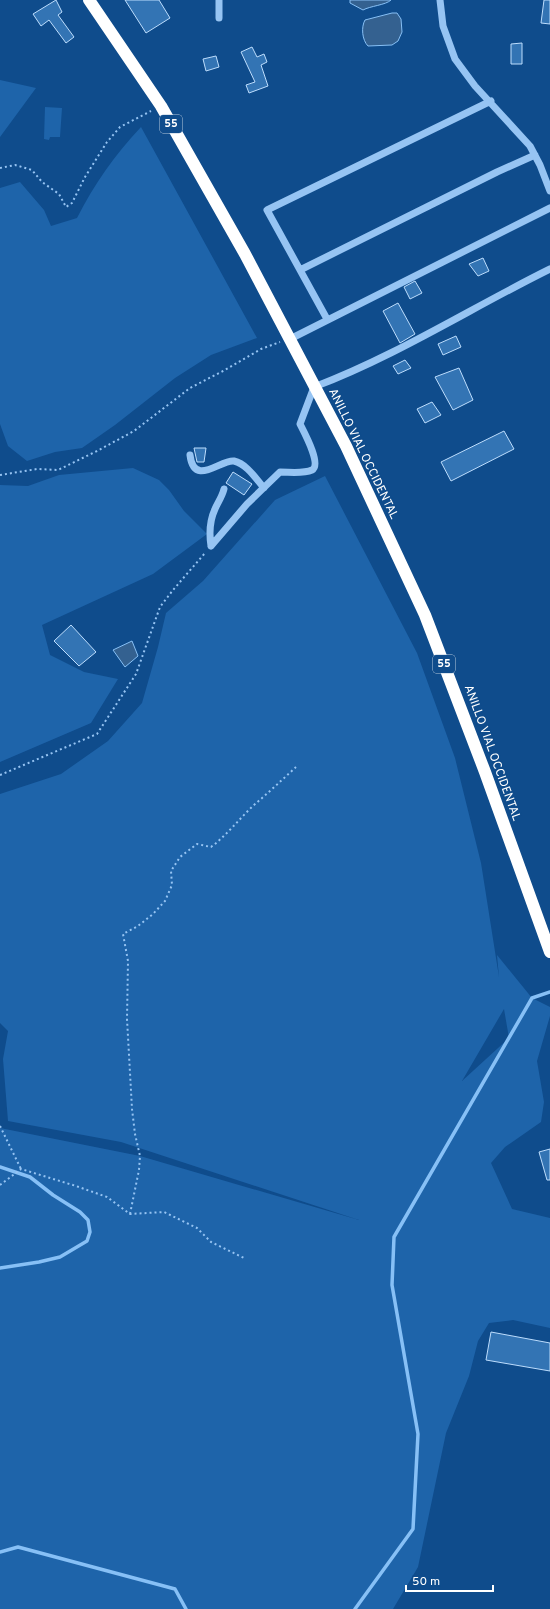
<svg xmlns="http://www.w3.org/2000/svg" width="550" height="1609" font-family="Overpass,sans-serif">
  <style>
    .green { fill: #1e64aa; fill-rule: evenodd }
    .water { fill: #346190; stroke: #87c0f6 }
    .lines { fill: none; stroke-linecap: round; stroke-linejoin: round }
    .stream { stroke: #87c0f6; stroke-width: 3.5 }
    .building { fill: #3374b4; stroke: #bdddfd }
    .path { stroke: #96c4f3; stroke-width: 2; stroke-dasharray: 2 3; stroke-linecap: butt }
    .minor { stroke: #96c4f3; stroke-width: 7 }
    .highway { stroke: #fff; stroke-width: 12 }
    .labels { text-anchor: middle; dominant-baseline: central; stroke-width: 3; stroke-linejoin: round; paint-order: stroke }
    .shield { fill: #0f4c8c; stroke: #b7c9dc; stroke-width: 1 }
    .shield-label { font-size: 11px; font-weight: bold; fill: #fff }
    .street-label { font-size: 12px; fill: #fff; stroke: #0f4c8c }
  </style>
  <rect width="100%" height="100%" fill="#0f4c8c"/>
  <path class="green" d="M0,80L36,88L0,137Z
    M45,107L62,108L60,137H50L49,140L44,139Z
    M141,127L257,338L211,355L175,378L115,425L82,448L55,452L27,461L8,446L0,424V188L20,182L44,210L51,226L77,218C95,183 114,156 141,127Z
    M133,468L159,480L169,490L184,511L207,534L153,574L42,625L50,655L84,672L118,679L91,723L0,762V485L28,486L59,475Z
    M325,476L417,653L455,758L481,863L499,977L497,955L532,998L550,1007V1016L537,1061L544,1102L541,1122L505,1147L491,1163L512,1209L550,1218V1328L513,1320L489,1323L478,1341L469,1376L446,1433L418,1567L393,1609H0V1128L140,1156L359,1220L121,1142L8,1121L3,1059L8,1031L0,1023V794L61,774L108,741L142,703L158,647L166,613L203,581L275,500ZM504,1009L509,1038L462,1081Z"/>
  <path class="water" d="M350,0H391C386,5 370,6 363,10L350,3Z
    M392,13H397L401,19L402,32L398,41L392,45L368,46C362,40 361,27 365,20Z
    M132,641L138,656L125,667L113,650Z"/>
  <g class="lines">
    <path class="stream" d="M0,1167L30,1177L53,1195L80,1212L88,1220L90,1232L87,1241L60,1257L39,1262L0,1268
      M0,1552L18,1547L175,1589L186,1609
      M355,1609L413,1529L418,1434L392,1285L394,1237L532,998L550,992"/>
  </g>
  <path class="building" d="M56,0L62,12L58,15L74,37L66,43L49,20L41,26L33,14Z
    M125,0H159L170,18L146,33Z
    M544,0H550V24L541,23Z
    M522,43V64H511V44Z
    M252,47L257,57L264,54L267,62L261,65L268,86L249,93L246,85L255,82L241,52Z
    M216,56L219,67L206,71L203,59Z
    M483,258L489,271L478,276L469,264Z
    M415,281L422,293L410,299L404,287Z
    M398,303L415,334L400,343L383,311Z
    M456,336L461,347L443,355L438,344Z
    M405,360L411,368L398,374L393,366Z
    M459,368L473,400L453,410L435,377Z
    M432,402L441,415L425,423L417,409Z
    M504,431L514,449L451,481L441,462Z
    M194,448H206L204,462H197Z
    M233,472L252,484L244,495L226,483Z
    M71,625L96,652L79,666L54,641Z
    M550,1149V1180H547L539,1152Z
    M491,1332L550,1343V1371L486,1360Z"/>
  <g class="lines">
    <path class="path" d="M0,168L15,165L32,170L42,182L59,194L66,207L72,203L85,177L107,142L120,127L151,111
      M0,475L37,469L58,470L97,451L134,431L190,388L223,371L261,349L280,342
      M0,775L97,734L136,674L160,607L173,590L205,553
      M0,1126L21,1169
      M0,1185L21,1169L76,1186L107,1197L130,1214L164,1212L197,1228L211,1242L244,1258
      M130,1214L139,1170L140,1156L135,1134L132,1109L127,1019L128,961L123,934L138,926L153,914L165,901L172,885L171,871L180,857L197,844L211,847C227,835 239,819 254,805C268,793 282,780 296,767"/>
    <path class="minor" d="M440,0L443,26L455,59L475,86L530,146L540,165L550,191
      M219,18V0
      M300,270L497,172L535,155
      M327,319L267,210L491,101
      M290,339L550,208
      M190,455C194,488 221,459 234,461C247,464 256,479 264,488
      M211,546L247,504L280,472C290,472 303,474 312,470C322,465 304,432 300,424L314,387C396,356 471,308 550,269
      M211,546C209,533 209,522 215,509C218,502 222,497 224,489"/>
    <path class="highway" d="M89,0L161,106L245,254L346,446L425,615L485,772L550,952"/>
  </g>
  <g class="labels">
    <g class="shield">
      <rect x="160" y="115" width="22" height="18" rx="3"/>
      <rect x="433" y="655" width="22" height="18" rx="3"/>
    </g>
    <g class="shield-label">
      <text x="171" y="124">55</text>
      <text x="444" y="664">55</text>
    </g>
    <g class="street-label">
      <text transform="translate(363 454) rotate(64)">ANILLO VIAL OCCIDENTAL</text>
      <text transform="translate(492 753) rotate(70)">ANILLO VIAL OCCIDENTAL</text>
    </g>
  </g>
  <path d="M406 1585v6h87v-6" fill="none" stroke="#ffffff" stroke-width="2"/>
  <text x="412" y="1585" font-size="12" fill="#ffffff" stroke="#0f4c8c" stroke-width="3" paint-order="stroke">50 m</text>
</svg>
